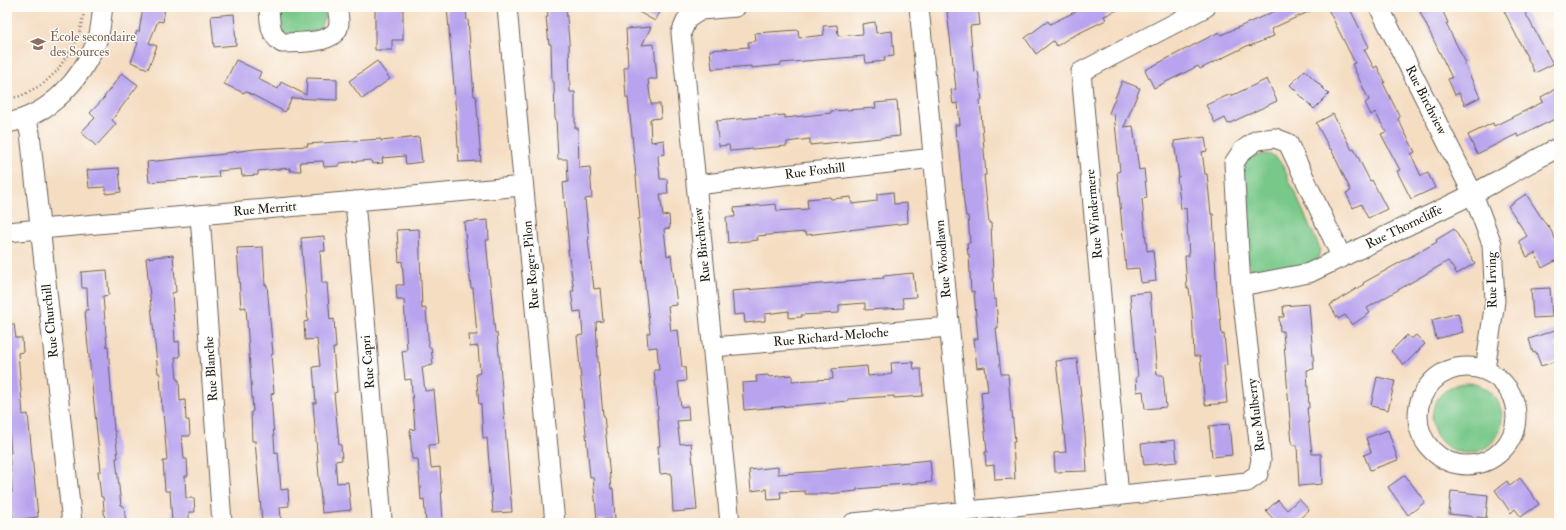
<svg xmlns="http://www.w3.org/2000/svg" width="1566" height="530" font-family="'IM FELL Double Pica',serif">
  <style>
    .green { fill: #78c889; stroke: #4a7252 }
    .building { fill: #b7a3ee }
    .lines { fill: none; stroke-linecap: round; stroke-linejoin: round }
    .minor-casing { stroke: #686056; stroke-width: 21 }
    .path { stroke: #686056; stroke-width: 2.5; stroke-dasharray: 1 3; stroke-linecap: butt }
    .minor { stroke: #fff; stroke-width: 19 }
    .labels { text-anchor: middle; dominant-baseline: central; stroke-width: 3; stroke-linejoin: round; paint-order: stroke }
    .education-label { font-size: 13px; fill: #785e54; stroke: #fdfcf7; text-anchor: start }
    .street-label { font-size: 13px; fill: #1c1c1c; stroke: #fdfcf7 }
  </style>
  <rect width="100%" height="100%" fill="#fdfcf7"/>
  <filter id="ink" filterUnits="userSpaceOnUse"><feTurbulence type="fractalNoise" baseFrequency=".025" numOctaves="2"/><feDisplacementMap in="SourceGraphic" scale="8" xChannelSelector="R" yChannelSelector="G"/><feConvolveMatrix kernelMatrix="1 2 1 2 8 2 1 2 1" color-interpolation-filters="sRGB"/></filter>
  <filter id="wash" filterUnits="userSpaceOnUse"><feTurbulence type="fractalNoise" baseFrequency=".012" numOctaves="4" result="noise"/><feDisplacementMap in="SourceGraphic" scale="16" xChannelSelector="R" yChannelSelector="G"/><feGaussianBlur stdDeviation="0.9" result="paint"/><feColorMatrix in="noise" values="0 0 0 0 0 0 0 0 0 0 0 0 0 0 0 0 0 1.4 0 .05"/><feComposite in="paint" operator="in"/></filter>
  <g filter="url(#wash)">
    <rect width="100%" height="100%" fill="#f5ddc2"/>
    <path class="green" d="M276,7H324L325,17L319,30C306,33 286,43 279,26C277,21 277,13 276,7Z
      M1263,154C1273,154 1276,157 1282,164L1320,249L1318,260L1314,264L1262,274C1254,273 1251,270 1248,262C1247,245 1237,175 1244,163C1248,157 1257,156 1263,154Z
      M1432 418a35 35 0 1 1 70 0a35 35 0 1 1-70 0Z"/>
    <g id="blocks">
      <path class="building" d="M143,7H165L163,22L158,21L149,43L157,46L148,69L131,62L138,43L133,41L137,31L139,32Z
        M375,7H403V40H392V50H375Z
        M447,7H466L467,20H468L474,96H476L481,161L459,162L454,86Z
        M547,7H566L569,41L570,92H575V128H578L579,168L590,167L592,198L585,199L589,239L588,240L594,289L600,288L603,321L596,322L598,360L603,415H604L611,489H613L615,519L597,520L593,477H590L577,336L583,335L581,311L574,312L571,291H574L568,250H569L563,183L568,182L567,159H558L556,119H555L554,82H552L551,44H549L546,17H548Z
        M630,7H663L655,21Z
        M958,7H978L980,25L970,26L974,72L978,71L982,100H980L986,175H984L989,223H991L994,299H996L998,328H996L1001,374H1008L1011,412H1012L1015,442H1013L1015,479L995,480L994,465L986,466L985,452H987L981,392L988,391L985,367L977,368L974,339H978L974,291L971,292L969,254L968,255L967,243H970L968,216H966L964,203L958,141H956L955,125H960L958,103L953,104L951,90L956,89L947,11L958,10Z
        M1085,7H1124L1104,16L1106,20L1069,38L1057,46L1053,41L1036,54L1025,38L1048,21L1050,24Z
        M1276,7H1319L1271,29L1274,36L1250,46L1249,45L1200,69L1198,66L1154,88L1145,70L1219,32L1221,35L1277,10Z
        M1327,7H1349L1369,47L1364,49L1374,68L1377,66L1385,82L1383,83L1400,117L1398,119L1415,152L1411,154L1421,176L1428,173L1435,188L1411,199L1397,171L1400,170L1381,134L1386,132L1375,112L1371,115L1365,103L1369,100L1352,64L1355,63Z
        M1429,7H1441L1448,23L1446,24L1466,63H1464L1480,97L1465,105L1459,93L1455,95L1448,79L1452,78L1420,12Z
        M1512,7H1522L1553,64L1535,73L1504,11Z
        M234,14L236,45L214,47L211,16Z
        M875,22L876,33L892,31L894,56L884,57L885,61L866,63L865,56L781,63V65L751,68V66L712,69L710,50L749,47L748,42L756,41L755,33L798,30L799,38L824,35L823,26L837,25L838,36L863,34L862,24Z
        M651,27L642,45L654,44L657,79H648L651,104H660L661,118L650,119L651,142L664,140L665,154L658,155L660,179H667L668,194H660L663,216L669,215L670,228L664,229L667,256L671,255L677,305L668,306L671,331L678,330L682,367H685L686,381L678,382L681,407L688,406L689,420L677,421L680,444L691,443L697,510L673,512L671,473L660,474L658,446H660L657,409H658L654,370H659L657,347L648,348L647,333H650L638,219H640L632,135L628,98H626L624,68L628,67L626,29Z
        M236,60L261,72L258,79L278,89L281,82L306,95L307,78L337,79V100L292,98L285,112L245,91L244,93L224,84Z
        M377,61L390,79L362,99L349,81Z
        M1305,70L1329,94L1314,109L1290,85Z
        M122,73L138,85L112,120L116,124L96,146L81,132L95,118L90,113L105,97H104Z
        M1267,79L1277,101L1228,124L1225,118L1215,123L1206,105L1231,94V96Z
        M1122,81L1140,88L1124,127L1133,126L1139,170L1144,169L1147,198L1142,199L1147,251L1153,250L1156,281L1141,283L1139,268L1126,269L1117,172L1120,171L1114,114L1109,113Z
        M1559,87V117L1518,137L1517,134L1477,154L1468,135L1493,123L1494,126L1543,102L1541,97Z
        M897,101L900,136L810,145V139L787,142V146L730,151L729,145L719,146L716,121L785,115V118L831,113V111L876,108L875,103Z
        M1333,114L1352,150L1354,149L1370,181L1372,180L1387,209L1368,218L1361,204L1353,208L1346,193L1351,191L1331,149H1330L1316,123Z
        M419,137L422,162L406,164L405,156L382,158L383,163L372,164L371,160L339,163V166L324,167L323,161L300,162L301,171H290V168L258,171V175L242,176L241,169L218,171L219,177L149,182L147,162L225,154V153L255,149L308,146L307,144L381,139V141Z
        M1205,137L1207,151L1202,152L1205,174H1207L1211,214H1213L1217,296H1218L1222,335L1224,334L1227,365L1224,366L1227,403L1205,405L1200,356H1194L1192,311L1189,288H1187L1185,256H1189L1186,208L1181,209L1177,177H1179L1174,141Z
        M119,168L121,192L106,194L105,187L89,188L87,170Z
        M893,192L894,204L907,203L908,223L806,235L805,232L757,236L758,240L728,243L726,217H735L734,208L776,204L777,211L808,209L807,199L830,197L831,199L851,197L852,204L877,201V194Z
        M1526,194L1547,226L1548,225L1559,246V259L1542,268L1535,253L1527,257L1519,241L1527,236L1508,206Z
        M488,220L489,240H486L495,333H497L500,364L512,512L493,513L487,438H483L481,404H479L476,374L480,373L478,346L470,347L469,335H477L473,288H471L464,222Z
        M419,229L422,309L426,308L429,348L431,347L433,365L422,367L425,391L434,390L439,444L429,445L431,468L440,467L443,523H426L424,499L421,500L418,459H412L410,430L415,429L411,379L405,380L402,351L407,350L404,300H397L396,285H404L402,261L399,262L397,230Z
        M1454,229L1475,263L1457,274L1448,261L1367,308L1370,313L1352,325L1345,315L1338,319L1330,305L1364,284L1363,283L1437,242L1436,240Z
        M324,236L325,251H320L322,283H327L330,320L334,319L336,348H333L337,392L334,393L339,445H341L342,460L335,461L337,483L348,482L351,510L322,513L313,403H316L313,367L320,366L317,339L305,340L304,322L308,321L301,238Z
        M263,247L265,285H267L273,354L271,355L274,393L271,394L275,453L278,452L281,490L288,489L289,506L280,507L281,519L262,521L255,441H252L251,412L253,411L246,307L241,308L237,248Z
        M173,255L176,292L172,293L175,342L179,341L180,357H175L177,380H179L180,401L185,400L186,420H189L190,436H182L184,459H187L188,476H185L186,498H194L195,512H189V523H172L170,491H165L163,461H167L163,411H162L160,373H158L146,258Z
        M107,270L109,295L103,296L107,347L108,346L114,431H115L118,458H116L121,506H124L126,523H105L103,497H101L98,471H101L87,337L85,310H88L87,288H82L81,272Z
        M913,273L916,297L902,298L904,308L865,310V303L839,305V313L801,315L802,317L789,318V311L765,314V321L745,323L744,314L734,315L732,291L846,282V281L884,278L883,276Z
        M1550,288L1552,317L1533,318L1531,289Z
        M1150,292L1157,375H1163L1166,407L1145,409L1143,391L1137,392L1136,377H1138L1130,294Z
        M1309,304L1314,369L1307,370L1309,408H1307L1312,454H1321L1322,484L1299,486L1297,445H1292L1283,331H1280L1279,317H1284L1283,306Z
        M1458,313L1463,332L1436,339L1432,320Z
        M7,324H14L16,338H22L23,352L18,353L23,415L28,414L38,517L13,520L10,493H12L9,454L11,453L7,405Z
        M1555,330L1559,342L1555,344L1559,360L1541,366L1536,352L1533,353L1529,339Z
        M1407,335L1411,339L1416,335L1425,344L1404,365L1391,351Z
        M1077,359L1085,435L1087,471L1055,472L1054,453L1066,452L1056,361Z
        M913,362L914,369H921L923,396L894,398V396L848,399V401L744,410L742,383L757,382L756,376L768,375L769,377L792,375V381L833,379L832,369L867,366L868,376L892,374L891,363Z
        M1377,377L1395,381L1388,410L1371,406Z
        M1229,424L1232,455L1212,457L1209,426Z
        M1388,430L1398,460L1370,470L1364,455L1371,452L1366,438Z
        M1175,440L1177,462L1144,465L1141,444Z
        M930,460L932,482L880,486V487L857,489V491L828,494H805V491L780,492L781,499L768,500L767,489L751,491L749,470L778,467V474L826,471V470Z
        M1405,475L1425,502L1408,515L1388,487Z
        M1520,478L1539,504L1521,517L1515,509L1511,513L1495,490L1507,481L1510,486Z
        M1451,491L1488,495L1486,518L1449,514Z
        M1299,499L1309,510L1295,523H1277L1266,511L1278,500L1287,510Z"/>
    </g>
  </g>
  <g filter="url(#ink)">
    <use href="#blocks" fill-opacity="0" stroke="#686056" stroke-width="1"/>
    <g class="lines">
      <g class="minor-casing">
        <path id="minor" d="M269,7C270,22 269,34 282,43C298,42 338,45 339,23C339,18 338,12 337,7
          M507,7L555,523
          M919,7L967,511
          M1379,7L1473,194L1492,244L1495,301L1485,370
          M26,119L30,133L72,523
          M7,123C50,115 81,80 97,41C101,31 101,18 103,7
          M696,185L933,158
          M355,201L382,519L381,523
          M200,215L222,523
          M7,232L523,186
          M1241,286L1309,273L1473,194L1559,147
          M713,347L949,327
          M1418 416a49 49 0 1 1 98 0a49 49 0 1 1-98 0Z
          M1119,496L1081,72L1206,7
          M730,523L681,33L687,19L701,10L736,7
          M853,523L1247,482L1258,474L1261,460L1241,286L1234,163L1242,151L1257,140L1275,138L1288,143L1342,258"/>
      </g>
      <path class="path" d="M7,99L21,96L43,84L57,71L78,38L84,13"/>
      <use href="#minor" class="minor"/>
    </g>
  </g>
  <defs>
    <g id="school-bare" transform="scale(1.2)"><path d="M0-5L7-2L0 1L-7-2ZM-4 1L0 2.5L4 1V4Q0 6-4 4Z" fill="#8d6e63" stroke="#fdfcf7" stroke-width="2.5" paint-order="stroke"/></g>
  </defs>
  <g fill-rule="evenodd">
    <use href="#school-bare" x="38" y="44"/>
  </g>
  <g class="labels">
    <g class="education-label">
      <text x="50" y="37">École secondaire<tspan x="50" dy="15">des Sources</tspan></text>
    </g>
    <g class="street-label">
      <text transform="translate(1426 100) rotate(63)">Rue Birchview</text>
      <text transform="translate(815 171) rotate(-7)">Rue Foxhill</text>
      <text transform="translate(265 209) rotate(-5)">Rue Merritt</text>
      <text transform="translate(1094 214) rotate(-95)">Rue Windermere</text>
      <text transform="translate(1404 227) rotate(-26)">Rue Thorncliffe</text>
      <text transform="translate(702 245) rotate(-96)">Rue Birchview</text>
      <text transform="translate(943 259) rotate(-95)">Rue Woodlawn</text>
      <text transform="translate(531 265) rotate(-95)">Rue Roger-Pilon</text>
      <text transform="translate(1492 280) rotate(-91)">Rue Irving</text>
      <text transform="translate(50 321) rotate(-96)">Rue Churchill</text>
      <text transform="translate(831 337) rotate(-5)">Rue Richard-Meloche</text>
      <text transform="translate(368 362) rotate(-95)">Rue Capri</text>
      <text transform="translate(211 369) rotate(-94)">Rue Blanche</text>
      <text transform="translate(1256 415) rotate(-97)">Rue Mulberry</text>
    </g>
  </g>
  <rect width="1566" height="530" fill="none" stroke="#fdfcf7" stroke-width="24"/>
</svg>
